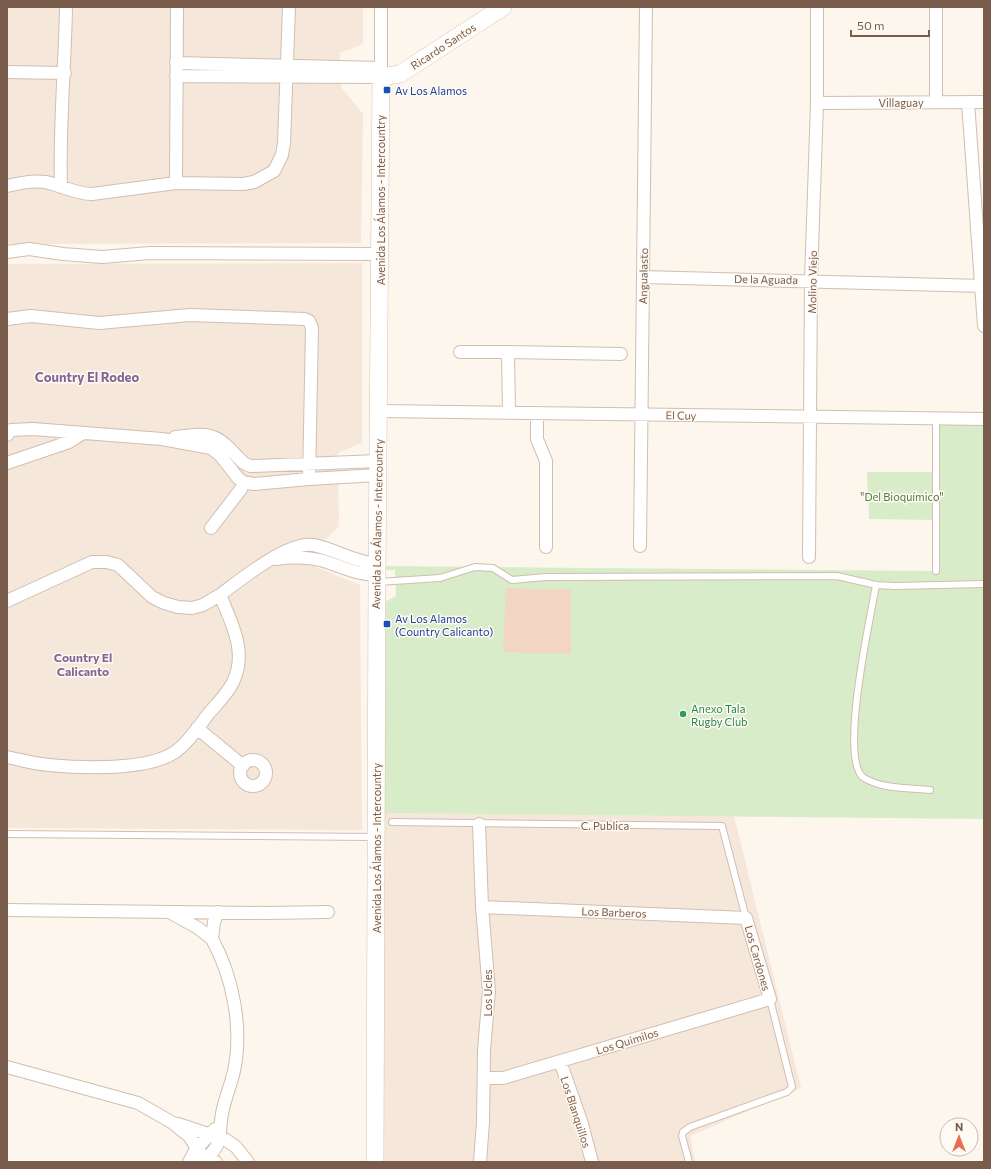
<svg xmlns="http://www.w3.org/2000/svg" width="991" height="1169" font-family="Commissioner,sans-serif">
  <style>
    .residential { fill: #f5e8da }
    .green { fill: #d8ecc9 }
    .building { fill: #f3d5c3 }
    .lines { fill: none; stroke-linecap: round; stroke-linejoin: round }
    .service-casing { stroke: #d1beb0; stroke-width: 8 }
    .minor-casing { stroke: #d1beb0; stroke-width: 14 }
    .secondary-casing { stroke: #d6c0b0; stroke-width: 18 }
    .service { stroke: #fff; stroke-width: 6 }
    .minor { stroke: #fff; stroke-width: 12 }
    .secondary { stroke: #fff; stroke-width: 17 }
    .transit-dot { fill: #1a4fb4; stroke: #fffaf3; stroke-width: 1.5 }
    .leisure-dot { fill: #2e9e5b; stroke: #fffaf3; stroke-width: 1.5 }
    .labels { text-anchor: middle; dominant-baseline: central; stroke-width: 3; stroke-linejoin: round; paint-order: stroke }
    .street-label { font-size: 11px; fill: #7a5c4d; stroke: #fffaf3 }
    .transit-label { font-size: 11px; fill: #164399; stroke: #fffaf3; text-anchor: start }
    .park-label { font-size: 11px; fill: #537a41; stroke: #fffaf3 }
    .leisure-label { font-size: 11px; fill: #27864d; stroke: #fffaf3; text-anchor: start }
    .neighbourhood-label { font-size: 12px; font-weight: bold; fill: #846695; stroke: #fffaf3 }
    .quarter-label { font-size: 13px; font-weight: bold; fill: #846695; stroke: #fffaf3 }
  </style>
  <rect width="100%" height="100%" fill="#fdf6ec"/>
  <path class="residential" d="M7,7H363V44L340,53V68L341,87L363,114L361,243L7,244Z
    M362,263V443L338,453L339,526L325,540L316,567L360,585L362,830L7,828V264Z
    M381,813L734,816L801,1088L690,1136L695,1162H382Z"/>
  <path class="green" d="M936,418L984,419V819L381,813V604L396,596L395,570H382L383,566L936,571V520L869,519L867,472H936Z"/>
  <path class="building" d="M506,588L571,590V654L503,652Z"/>
  <g class="lines">
    <g class="service-casing">
      <path id="service" d="M936,418V571
        M378,582L440,578L475,567L493,568L512,580L546,577L837,576L876,585L895,586L984,584
        M876,585C871,615 838,761 864,778C882,789 910,788 930,790
        M392,822L722,826L746,918
        M7,834L375,837
        M689,1162L682,1136L683,1132L690,1127L787,1092L792,1087L770,999"/>
    </g>
    <g class="minor-casing">
      <path id="minor" d="M936,7V102
        M176,63L381,68
        M7,72L65,73
        M176,76L381,77V7
        M968,102L984,326
        M817,103L984,102
        M176,183L177,7
        M7,186C19,183 32,180 45,182C61,185 75,194 92,194L176,183L243,184L254,182L274,171L282,155L284,143L289,7
        M61,187C59,127 65,67 66,7
        M7,252L29,249L63,254L102,257L150,253L380,254
        M643,277L984,286
        M7,319L31,316L99,323L190,315L305,319L309,321L312,328L309,479
        M460,352H508
        M378,411L984,419
        M509,412L508,352L621,354
        M537,413V439L546,461V547
        M7,435L11,430L33,429L162,439L211,448L220,455L238,478L243,482L254,484L309,479L378,475
        M175,437C203,434 214,430 234,453C240,459 243,465 251,466L378,461
        M7,463L69,442L83,433
        M211,528L241,489L243,482
        M640,546L646,7
        M809,557L811,280L817,103V7
        M276,559C290,557 306,557 320,560C339,565 356,575 377,575
        M7,601L92,562H107L118,565L152,597L164,603L178,607L192,608L203,605L220,595
        M197,728L243,766
        M7,757C21,760 35,764 49,765C82,768 147,771 175,752C188,743 199,726 209,713C217,704 228,693 233,682C248,652 231,622 220,595C240,580 288,541 313,545C335,549 354,562 377,564
        M240 773a13 13 0 1 1 26 0a13 13 0 1 1-26 0Z
        M479,824L482,907L489,991L484,1050L483,1122L480,1162
        M482,907L746,918L770,999L503,1078H484
        M7,910L266,913L328,912
        M171,913L198,928L212,939L214,922L218,912
        M560,1061L582,1124L592,1162
        M7,1067L138,1103L173,1123L189,1136L203,1157L216,1162
        M178,1124L226,1140L236,1147L248,1162
        M189,1162L196,1149L215,1129
        M201,1162C226,1145 217,1134 223,1109C226,1096 231,1084 234,1071C243,1028 233,977 212,939"/>
    </g>
    <g class="secondary-casing">
      <path id="secondary" d="M375,1162L377,575L381,77L400,74L503,7"/>
    </g>
    <use href="#service" class="service"/>
    <use href="#minor" class="minor"/>
    <use href="#secondary" class="secondary"/>
  </g>
  <g class="transit-dot">
    <rect x="383" y="86" width="8" height="8" rx="2"/>
    <rect x="383" y="620" width="8" height="8" rx="2"/>
  </g>
  <circle class="leisure-dot" cx="683" cy="714" r="4"/>
  <g class="labels">
    <g class="street-label">
      <text transform="translate(443 46) rotate(-33)">Ricardo Santos</text>
      <text x="901" y="102">Villaguay</text>
      <text transform="translate(380 200) rotate(-90)">Avenida Los Álamos - Intercountry</text>
      <text transform="translate(643 276) rotate(-89)">Angualasto</text>
      <text transform="translate(766 279) rotate(1)">De la Aguada</text>
      <text transform="translate(812 282) rotate(-89)">Molino Viejo</text>
      <text transform="translate(681 415) rotate(1)">El Cuy</text>
      <text transform="translate(377 524) rotate(-89)">Avenida Los Álamos - Intercountry</text>
      <text x="605" y="825">C. Publica</text>
      <text transform="translate(376 848) rotate(-90)">Avenida Los Álamos - Intercountry</text>
      <text transform="translate(614 912) rotate(2)">Los Barberos</text>
      <text transform="translate(758 958) rotate(74)">Los Cardones</text>
      <text transform="translate(487 993) rotate(-90)">Los Ucles</text>
      <text transform="translate(627 1041) rotate(-17)">Los Quimilos</text>
      <text transform="translate(576 1112) rotate(72)">Los Blanquillos</text>
    </g>
    <g class="transit-label">
      <text x="395" y="90">Av Los Alamos</text>
      <text x="395" y="618">Av Los Alamos<tspan x="395" dy="13">(Country Calicanto)</tspan></text>
    </g>
    <g class="park-label">
      <text x="902" y="496">"Del Bioquímico"</text>
    </g>
    <g class="leisure-label">
      <text x="691" y="708">Anexo Tala<tspan x="691" dy="13">Rugby Club</tspan></text>
    </g>
    <g class="neighbourhood-label">
      <text x="83" y="657">Country El<tspan x="83" dy="14">Calicanto</tspan></text>
    </g>
    <g class="quarter-label">
      <text x="87" y="377">Country El Rodeo</text>
    </g>
  </g>
  <rect width="991" height="1169" fill="none" stroke="#7a5c4d" stroke-width="16"/>
  <g transform="translate(959 1137)"><circle r="19" fill="#fffaf3" stroke="#cabbb1"/>
  <path d="M0-3L7 15L0 10L-7 15Z" fill="#e76f51"/>
  <text y="-6" font-size="11" font-weight="bold" text-anchor="middle" fill="#7a5c4d">N</text>
  </g>
  <path d="M851 30v6h78v-6" fill="none" stroke="#7a5c4d" stroke-width="2"/>
  <text x="857" y="30" font-size="12" fill="#7a5c4d" stroke="#fffaf3" stroke-width="3" paint-order="stroke">50 m</text>
</svg>
